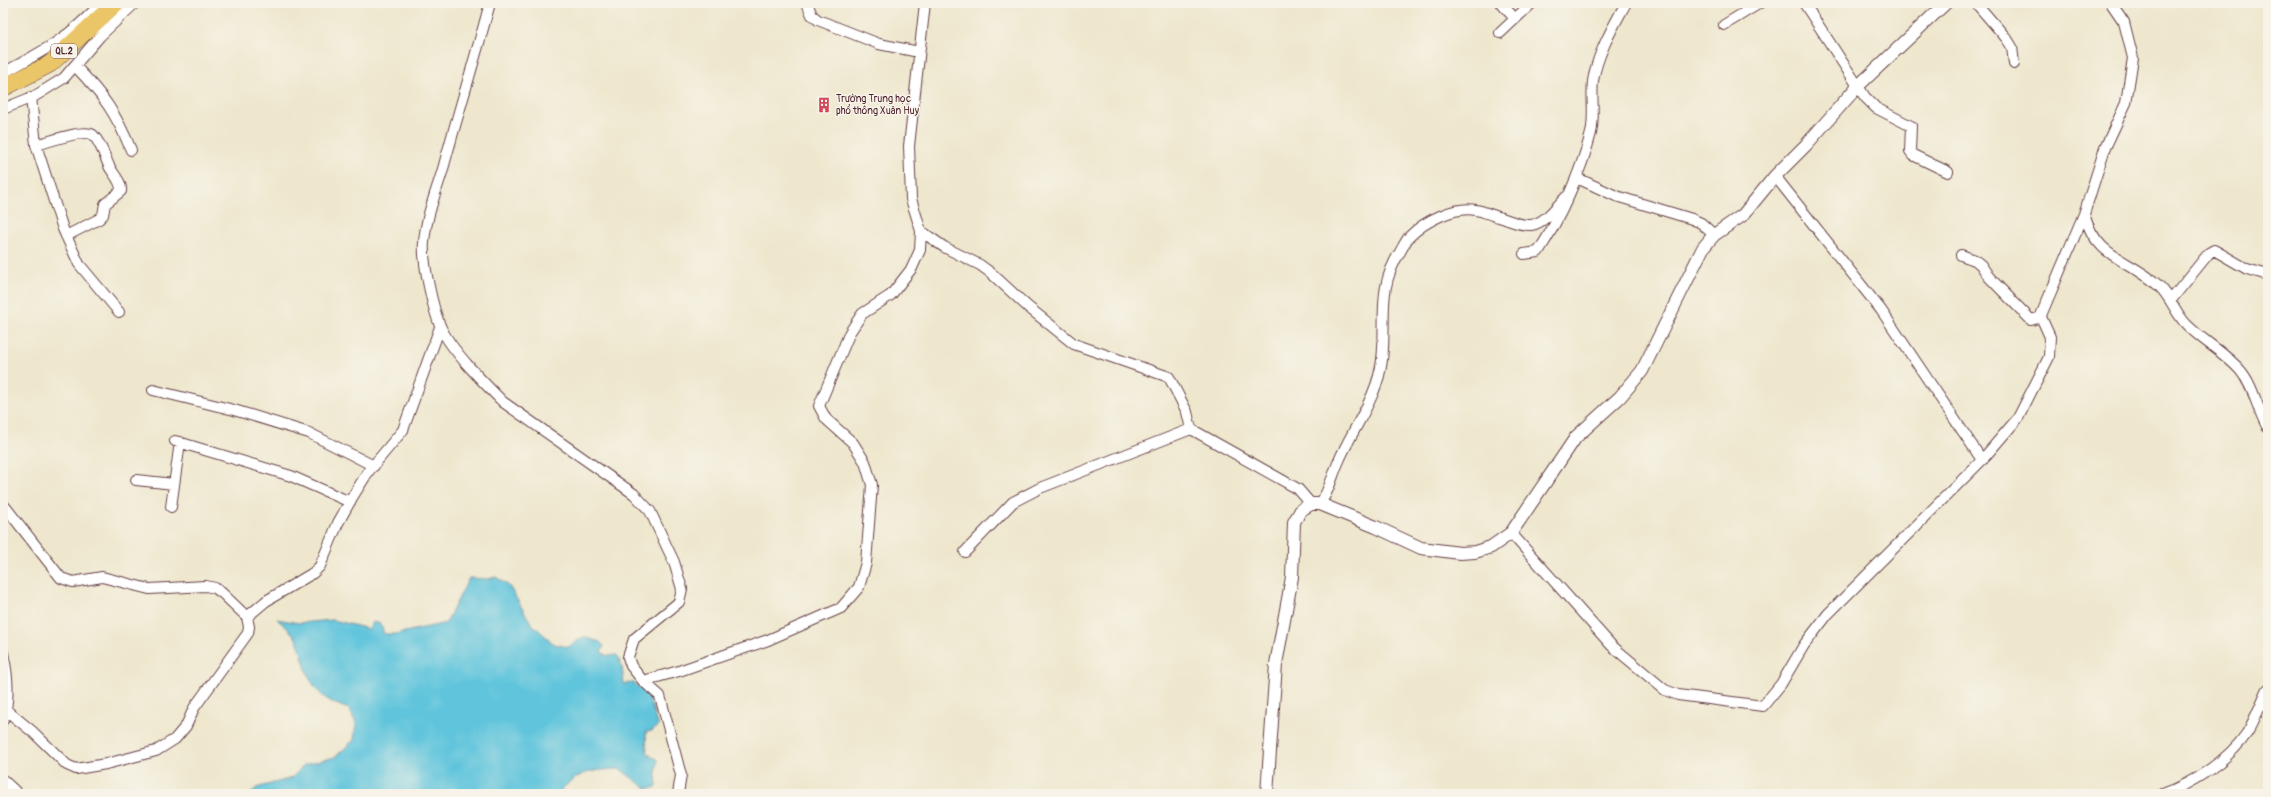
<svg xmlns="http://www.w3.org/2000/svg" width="2271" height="797" font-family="Pangolin,sans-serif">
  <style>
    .water { fill: #5ec4dc; stroke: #547284 }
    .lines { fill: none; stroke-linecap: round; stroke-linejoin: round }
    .minor-casing { stroke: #633d43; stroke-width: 12 }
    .tertiary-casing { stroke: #633d43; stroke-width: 14 }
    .trunk-casing { stroke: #633d43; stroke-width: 18 }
    .minor { stroke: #fff; stroke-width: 10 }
    .tertiary { stroke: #fff; stroke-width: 12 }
    .trunk { stroke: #ebc669; stroke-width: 17 }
    .labels { text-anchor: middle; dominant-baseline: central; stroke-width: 3; stroke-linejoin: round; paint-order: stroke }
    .shield { fill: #f7f3e8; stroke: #7e5f64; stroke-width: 1 }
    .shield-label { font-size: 9px; font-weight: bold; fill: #4a1f2b }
    .poi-label { font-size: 10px; fill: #4a1f2b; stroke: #f7f3e8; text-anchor: start }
  </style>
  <rect width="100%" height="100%" fill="#f7f3e8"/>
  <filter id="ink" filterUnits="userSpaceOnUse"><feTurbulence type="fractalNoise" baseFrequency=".025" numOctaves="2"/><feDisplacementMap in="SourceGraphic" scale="8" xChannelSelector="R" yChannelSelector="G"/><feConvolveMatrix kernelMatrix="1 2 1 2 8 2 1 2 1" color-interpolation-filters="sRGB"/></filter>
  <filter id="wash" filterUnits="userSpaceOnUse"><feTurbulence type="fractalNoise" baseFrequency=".012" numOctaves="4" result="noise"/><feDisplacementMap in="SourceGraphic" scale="16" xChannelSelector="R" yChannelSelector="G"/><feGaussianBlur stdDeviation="0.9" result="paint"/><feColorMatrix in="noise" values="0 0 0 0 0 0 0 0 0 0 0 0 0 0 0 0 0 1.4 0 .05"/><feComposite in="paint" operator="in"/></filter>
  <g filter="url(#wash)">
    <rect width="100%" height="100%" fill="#eee7cd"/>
    <path class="water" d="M496,577L509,586L531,623L554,644L568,647L583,637L600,642L604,646L601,652L608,656L617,655L622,667L624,684L632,682C643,689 650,697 653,710C655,717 655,720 659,725L652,731L646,732L647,753L658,760L656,773L657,787L647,789L620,769C590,770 579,771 557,794H251L256,788L292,778L304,765L335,757L354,740L356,723L349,709C325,701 315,693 306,669C302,657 301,645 293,634C289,629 282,624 277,619L299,623L333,620L369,629L373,622L381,624L384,634H396L446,623L469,578L488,579Z"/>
  </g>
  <g filter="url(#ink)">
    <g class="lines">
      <g class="minor-casing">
        <path id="minor" d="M490,3C475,59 458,113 443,169C436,192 426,217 424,242C422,261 433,310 441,328C452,351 484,383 503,402L634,494L650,511L674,562L682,589L679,602L634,639L628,657L631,666L643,681L660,696L681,775L678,794
          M807,3L812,15L818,20L879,44L919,52
          M925,3L909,146L911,199L921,231L944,247L980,265L991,273L1028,307L1074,344L1169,377L1187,412L1191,429L1298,489L1311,504
          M1501,3L1515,19
          M1804,3L1865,97L1876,108L1911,126L1910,151L1913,155L1948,172
          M1976,3L2007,39L2012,47L2014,64
          M1724,25L1760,3
          M1500,33L1532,3
          M75,66C103,95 116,113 131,150
          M3,73C44,51 69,38 101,3
          M31,97L36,145L63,229L79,264L119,312
          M3,109L35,96L64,78L100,36L135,3
          M36,145C48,142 85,128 93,135C101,143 105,157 109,166C113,174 122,182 121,191L105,204L103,215L99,219L66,236
          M1775,176L1881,310L1982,460
          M1577,178L1616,196L1692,219L1701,223L1714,235
          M2084,214C2097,260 2129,258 2159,286C2171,297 2175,313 2187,325C2203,341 2225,353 2240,370C2254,386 2257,410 2268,428
          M1524,254L1538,252C1560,219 1581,172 1591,133C1595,116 1591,98 1593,81C1597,54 1613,27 1626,3
          M1961,255L1975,260L1981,265L1989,277L2031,320L2041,317
          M2171,300L2209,253L2214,250L2247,269L2268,275
          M153,390L234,410L309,433L374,466
          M175,441L291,476L350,502
          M136,480L174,484
          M3,504L61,578L73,582L102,577L149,589L206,586L215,588L222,593L247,617L249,627L248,633L194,708L186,726L175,739L156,751L106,764L76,769L67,765L33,732L6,710
          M1320,504C1329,491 1332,477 1338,463C1352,429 1378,397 1382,360C1387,320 1376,289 1400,252C1403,247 1406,240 1410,236C1425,221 1454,206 1476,210C1483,211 1491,215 1499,217C1509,220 1520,226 1531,225C1545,223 1557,206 1566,197
          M171,507L180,442
          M1511,533L1612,646L1665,690L1678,695L1763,706L1781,684L1804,645L1828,614L1982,460L2018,418L2049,357L2050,337L2041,317L2042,313L2084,214L2105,148L2126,103L2133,58L2124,22L2111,3
          M965,552L1013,502L1040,488L1191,429
          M247,617L266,601L313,573L320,566L338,523L353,496L368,472L403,430L440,327
          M3,653C8,675 10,700 3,720
          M643,681L679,671L768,640L841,608L859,587L866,563L872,485L865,462L853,443L826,419L819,406L850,332L862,314L891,295L912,268L920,250L921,231
          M3,780L18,794
          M2163,794C2193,783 2228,761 2247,733C2255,720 2261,703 2268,689"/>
      </g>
      <g class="tertiary-casing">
        <path id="tertiary" d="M1267,794L1276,664L1292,577L1294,522L1301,510L1311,504H1320L1376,527L1421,548L1460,553L1475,552L1491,547L1511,533L1576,437L1620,397L1642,371L1703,248L1714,235L1743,215L1775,176L1806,145L1857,87L1946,3"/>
      </g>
      <g class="trunk-casing">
        <path id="trunk" d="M3,88L50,64L116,3"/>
      </g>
      <use href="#minor" class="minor"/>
      <use href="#tertiary" class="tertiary"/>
      <use href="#trunk" class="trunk"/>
    </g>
  </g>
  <defs>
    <g id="building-bare" transform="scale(1.2)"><path d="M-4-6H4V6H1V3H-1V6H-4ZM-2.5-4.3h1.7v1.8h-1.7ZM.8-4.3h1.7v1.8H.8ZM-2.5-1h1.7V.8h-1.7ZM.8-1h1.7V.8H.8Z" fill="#d1495b" stroke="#f7f3e8" stroke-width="2.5" paint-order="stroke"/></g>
  </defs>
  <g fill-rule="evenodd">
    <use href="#building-bare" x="824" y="105"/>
  </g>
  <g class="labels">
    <rect class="shield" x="51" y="44" width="26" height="14" rx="3"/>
    <g class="shield-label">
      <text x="64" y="51">QL.2</text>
    </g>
    <g class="poi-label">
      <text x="836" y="99">Trường Trung học<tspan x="836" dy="12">phổ thông Xuân Huy</tspan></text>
    </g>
  </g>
  <rect width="2271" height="797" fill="none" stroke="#f7f3e8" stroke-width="16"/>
</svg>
